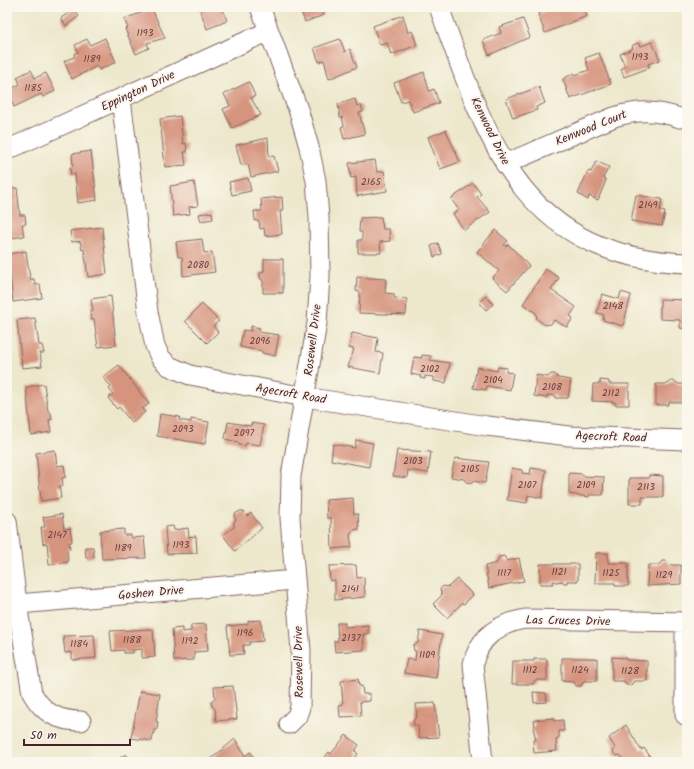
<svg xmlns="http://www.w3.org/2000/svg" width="694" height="769" font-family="Kalam,sans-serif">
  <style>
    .building { fill: #d6947e }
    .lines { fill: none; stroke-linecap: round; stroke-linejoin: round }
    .minor-casing { stroke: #836563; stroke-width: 21 }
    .minor { stroke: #fff; stroke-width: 19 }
    .labels { text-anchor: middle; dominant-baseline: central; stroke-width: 4; stroke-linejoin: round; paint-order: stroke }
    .number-label { font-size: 10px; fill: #6d3c40 }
    .street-label { font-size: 12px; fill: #4a1f2b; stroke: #fbf7ec }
  </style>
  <rect width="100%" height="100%" fill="#fbf7ec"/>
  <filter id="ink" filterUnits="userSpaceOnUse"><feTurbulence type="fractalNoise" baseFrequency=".025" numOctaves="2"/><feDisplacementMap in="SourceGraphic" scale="8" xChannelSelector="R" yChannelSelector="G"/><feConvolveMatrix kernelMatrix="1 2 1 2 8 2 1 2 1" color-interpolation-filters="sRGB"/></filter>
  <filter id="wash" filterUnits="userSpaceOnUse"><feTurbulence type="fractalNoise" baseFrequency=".012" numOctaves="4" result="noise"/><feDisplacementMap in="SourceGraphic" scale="16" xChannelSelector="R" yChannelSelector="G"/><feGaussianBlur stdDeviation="0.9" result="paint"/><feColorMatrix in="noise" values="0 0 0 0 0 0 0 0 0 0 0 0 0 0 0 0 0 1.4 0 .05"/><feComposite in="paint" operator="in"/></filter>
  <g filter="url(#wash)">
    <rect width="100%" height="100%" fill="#ede8cc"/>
    <g id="blocks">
      <path class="building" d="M199,7H222L227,21L207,29Z
        M299,7H321L324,15L305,22Z
        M556,7H584L587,16L545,33L538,14Z
        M74,9L79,16L66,26L61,18Z
        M152,9L165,38L147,43L149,48L136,54L125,29L128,28L124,19Z
        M403,15L408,33L412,31L417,45L391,55L387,43L380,45L373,26Z
        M523,19L530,37L489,55L483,40L501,33L499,27Z
        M105,38L116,62L99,70L97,66L72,79L64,61L74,57L75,53L78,52L75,45L87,39L90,45Z
        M340,39L345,52L350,49L357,67L329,79L324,60L319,62L314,48Z
        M652,42L660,60L648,64L649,68L624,77L621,69L625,67L620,54L632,49L633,45L638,43L641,46Z
        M599,53L611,84L570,99L563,79L574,73L575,75L589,70L585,58Z
        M31,70L35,78L46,73L55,91L43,97L41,94L14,107L7,91L20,84L17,77Z
        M424,72L429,91L434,89L439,103L413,112L408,100L401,102L394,83Z
        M249,82L255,96L251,98L261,115L232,128L223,109L230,106L224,94Z
        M539,87L545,103L536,107L537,110L513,118L506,99Z
        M355,99L357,106L361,105L363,112L359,113L365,134L344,139L341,127L344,126L342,117L340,118L338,104Z
        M180,116L183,144L186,143L187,152H184L186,165L165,167L160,119Z
        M446,130L460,162L440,169L428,137Z
        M268,138L269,157L274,156L278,171L251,177L248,164L241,165L236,145Z
        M91,151L97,200L78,203L75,174L71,175L70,167L73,166L72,154Z
        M375,160L377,172L384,171L387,191L357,196L356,177L351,178L349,163Z
        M596,161L609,167L603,178L606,180L598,200L589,196L588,200L578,194L588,171L591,172Z
        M248,178L251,191L232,195L229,182Z
        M194,182L198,206L189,207L190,214L173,216L170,186Z
        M473,183L481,194L477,197L490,212L464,230L453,214L459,210L451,199Z
        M17,188L20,215H25L26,224H22L24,236L7,239V189Z
        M636,195L662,199L660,211L665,212L662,226L631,221Z
        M282,197L283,211H280L282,234L265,236L264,228L260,229L259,221H255L254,211H262L261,199Z
        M212,212L213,219L201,221L199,214Z
        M381,217L383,229H389L390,241L380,242L381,253H358V240H362V232H359L360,218Z
        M102,227L107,274L88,277L84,249L82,250L80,241L72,242L70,231Z
        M495,230L508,241L504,245L506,246L508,244L529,266L507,291L492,278L499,271L477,252Z
        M202,239L204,253L212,252L215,272L183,276L182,257H178L176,242Z
        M438,243L442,254L434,257L431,246Z
        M26,251L30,279H34L35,285L40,284L42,298L13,302L8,254Z
        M264,259H283V293H263V281L260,278V273L264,271Z
        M546,269L559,278L551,290L576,307L570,316L573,318L567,327L554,320L551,324L545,325L537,319L536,313L523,304Z
        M357,277L386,279L385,293L394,294V298L407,299L406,315L359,313L360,292L356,291Z
        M621,292L631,295L623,326L603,320L604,315L597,313L602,294L619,299Z
        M111,296L116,345L98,347L94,319L91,320L90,311H93L91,299Z
        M486,296L493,304L486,310L479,302Z
        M660,299L687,300V329L680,328V320L660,319Z
        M202,304L219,321L213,326L218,332L207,343L185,321Z
        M35,318L39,345H42L44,353H40L42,366L22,368L17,320Z
        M251,326L260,328L259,332L279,335L275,356L262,353V351L240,347L243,330L251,331Z
        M352,333L378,338L376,352L383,353L380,373L348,367L354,349L349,348Z
        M422,355L431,356L430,360L450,363L446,383L434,381V377L425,376V379L420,378L421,376L411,374L414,357L422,358Z
        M119,365L149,404L142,409L145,412L132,423L119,407L117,409L108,398L113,394L109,389L111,387L103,377Z
        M477,367L497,371L498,367L507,368L506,372L513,373L510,390L487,386L486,390L473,388Z
        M551,374H555L558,378L571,380L568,398H555L556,396L547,395V398L534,396L536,375L548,377Z
        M600,380L609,381V384H629V405H615V402L592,401L593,384H600Z
        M671,381H675L678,384H687V402H669L668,405H656V384H668Z
        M44,384L48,411L51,413L52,419L49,420L51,432L31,435L26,387Z
        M160,414L180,417L179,420L191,422V419L209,422L205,444L157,436Z
        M228,422L251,426V423L264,425L260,445L246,443L245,446L239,445L238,442L225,439Z
        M356,440L373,443L369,467L331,460L333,444L355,448Z
        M55,450L57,466L64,465L66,477L62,478L63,486H59L61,498L41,501L36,453Z
        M397,450L431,452L428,473L408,470L407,478L393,476Z
        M455,458L489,462L485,483L473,481L471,483L466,482L464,479L451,477Z
        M512,468L522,470V473L530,474L531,468L546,470L542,498L528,495L527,503L507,500Z
        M569,473L583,474V476L604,477L603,495H589V497L569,494Z
        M649,475L663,476V497H642V504H629V478H649Z
        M353,498L354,514H358L359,529L353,530L350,535L352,547L332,549L331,518H327L326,500Z
        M240,511H244L247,516L251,513L262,528L235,551L223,535L234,527V522L236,520L234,517L235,514Z
        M62,514L64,529L70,528L72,542H69L70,549L67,550L68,562L49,565L47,543L43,544L41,527H45L43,517Z
        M173,526L174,530L188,528L189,537L196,536L197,553L167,554L165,527Z
        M124,529V535H131L132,538L144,537L146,558L102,559L100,531Z
        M85,547H93L94,557L86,558Z
        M596,553H608V563H628V586H615V583H595Z
        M504,556L507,561L519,558L524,581L489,588L485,566L497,563L499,557Z
        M662,561H667L671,565H681V584L647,586L648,565H659Z
        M540,564H578V581H567V583H564L562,581L556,582L553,581V584H540Z
        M356,565L357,578L364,577L365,597L335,600V580L330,581L329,566Z
        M457,579L473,595L464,604L462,603L447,618L433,604L442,595L440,589L443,586L448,587Z
        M261,620L263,641L250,642L249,645H243L244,654L230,655L227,626L248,624V621Z
        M337,623H345V627L368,625V634H363L364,650L335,652L334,641H338Z
        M206,624L208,651L194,652V660L174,661L172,629L182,628V632L191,631V625Z
        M153,629L155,657L142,658V649L133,650V653H124V650L112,651L110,631Z
        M420,631L442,635L436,678L404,673L407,659L415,660L416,651H414L413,645L418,643Z
        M94,635L96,658L72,660V652L65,653L63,636Z
        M612,657L626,658V660L647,661V681H634L631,685H626L624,681H612Z
        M562,658H597V681H584L581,686H576L574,682L562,681Z
        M534,659H547V680H535L533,684H512L513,661H534Z
        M358,679L359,686H362L363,694H370V701L360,702L361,716L340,717L339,705L343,704L341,681Z
        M233,686L237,719L216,721L215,709L212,706L211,702L215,699L214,687Z
        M140,691L160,694L156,722H158L157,730H154L152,741L131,738Z
        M533,692L546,693L547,702L534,703Z
        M435,703L439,737L419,738L418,726L414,725L413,720L417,717L416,704Z
        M554,718V721L563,720L564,731H559V737L556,740L557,751L534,753L533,740H536L533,728L535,727L534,720Z
        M626,725L641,750L644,748L654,762H625L620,755L616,756L613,752L615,748L609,738Z
        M346,735L359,745L355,751L358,754L353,760L350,757L347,762H321L329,752L331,754Z
        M235,739L245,756L250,752L257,762H213L211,759Z
        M126,754L132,762H113Z"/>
    </g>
  </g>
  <g filter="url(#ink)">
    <use href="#blocks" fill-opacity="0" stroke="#836563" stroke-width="1"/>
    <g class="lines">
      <g class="minor-casing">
        <path id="minor" d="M260,7L299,112L309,147L316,181L319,217L320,276L317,323L291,476L290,518L301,651L300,707L297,716L289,724
          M439,7C487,140 521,257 687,263
          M121,99L148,312L155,346L160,357L169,366L190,375L305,397L487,426L569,436L687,440
          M7,150L269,31
          M505,164L614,117C638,110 656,110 680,118
          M7,521L17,604L32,693C43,713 58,721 81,721
          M7,605L294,580
          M685,715V622
          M483,762L473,664C479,637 498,624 525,619L687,622"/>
      </g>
      <use href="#minor" class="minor"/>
    </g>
  </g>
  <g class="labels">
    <g class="number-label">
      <text x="145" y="33">1193</text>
      <text x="640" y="57">1193</text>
      <text x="92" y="59">1189</text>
      <text x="33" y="88">1185</text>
      <text x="371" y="182">2165</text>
      <text x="648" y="205">2149</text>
      <text x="198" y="265">2080</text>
      <text x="613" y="306">2148</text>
      <text x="260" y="341">2096</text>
      <text x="430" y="369">2102</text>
      <text x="493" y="380">2104</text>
      <text x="552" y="387">2108</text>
      <text x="611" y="393">2112</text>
      <text x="183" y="429">2093</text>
      <text x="244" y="433">2097</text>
      <text x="413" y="461">2103</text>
      <text x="470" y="469">2105</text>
      <text x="527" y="485">2107</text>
      <text x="586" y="485">2109</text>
      <text x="646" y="487">2113</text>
      <text x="57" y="535">2147</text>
      <text x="181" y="545">1193</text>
      <text x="123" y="548">1189</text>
      <text x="559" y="572">1121</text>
      <text x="504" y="573">1117</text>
      <text x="611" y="573">1125</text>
      <text x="664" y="575">1129</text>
      <text x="350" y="589">2141</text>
      <text x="245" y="633">1196</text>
      <text x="351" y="638">2137</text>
      <text x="132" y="640">1188</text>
      <text x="190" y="641">1192</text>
      <text x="79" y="644">1184</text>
      <text x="427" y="655">1109</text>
      <text x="530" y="670">1112</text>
      <text x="580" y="670">1124</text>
      <text x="630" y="671">1128</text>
    </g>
    <g class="street-label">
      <text transform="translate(138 91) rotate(-25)">Eppington Drive</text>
      <text transform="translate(591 128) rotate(-22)">Kenwood Court</text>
      <text transform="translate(490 131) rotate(64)">Kenwood Drive</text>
      <text transform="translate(313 340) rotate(-83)">Rosewell Drive</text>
      <text transform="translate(291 394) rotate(10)">Agecroft Road</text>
      <text transform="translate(611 437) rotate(2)">Agecroft Road</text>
      <text transform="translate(151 593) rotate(-5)">Goshen Drive</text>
      <text transform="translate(568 621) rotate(1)">Las Cruces Drive</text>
      <text transform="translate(299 662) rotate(-91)">Rosewell Drive</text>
    </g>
  </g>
  <rect width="694" height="769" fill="none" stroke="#fbf7ec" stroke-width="24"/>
  <path d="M24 739v6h106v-6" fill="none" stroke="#4a1f2b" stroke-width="2"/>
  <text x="30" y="739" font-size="12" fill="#4a1f2b" stroke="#fbf7ec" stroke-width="3" paint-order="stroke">50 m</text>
</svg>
